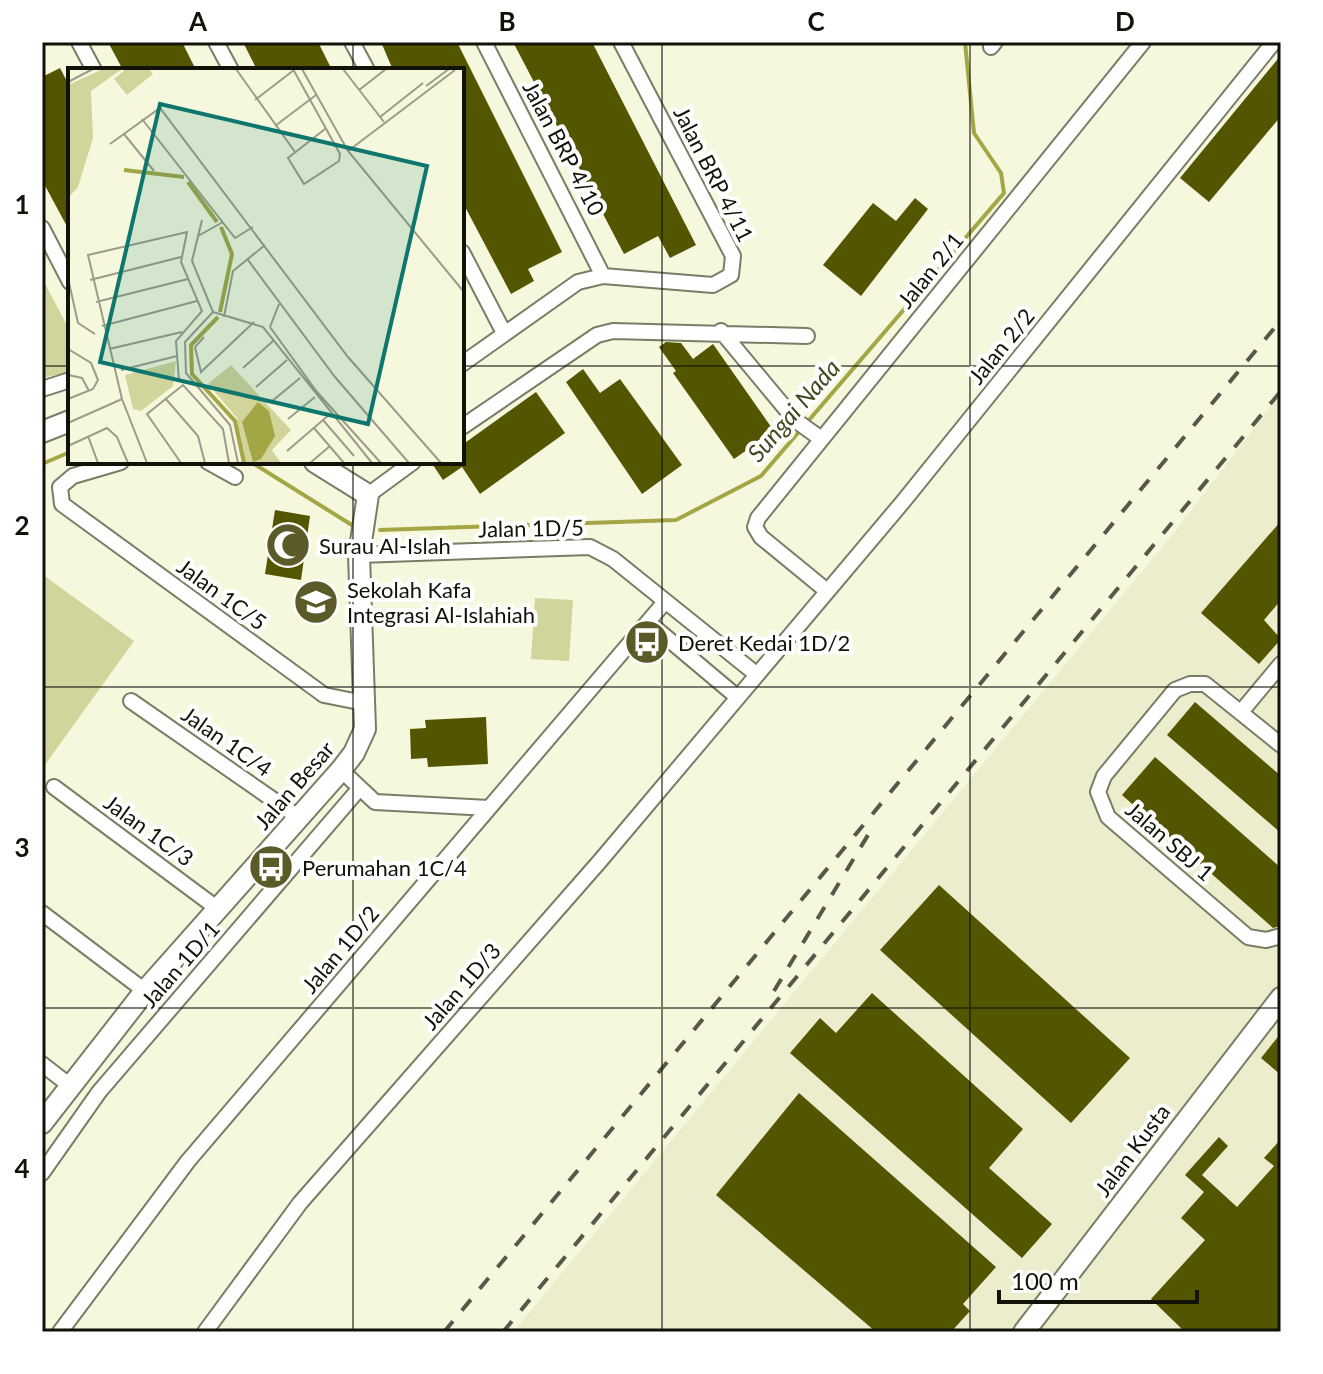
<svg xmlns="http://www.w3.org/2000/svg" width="1323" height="1374" font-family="Lato,sans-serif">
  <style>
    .built { fill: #ebedcc }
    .green { fill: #d2d59b }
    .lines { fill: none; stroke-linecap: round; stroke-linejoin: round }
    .stream { stroke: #a4a646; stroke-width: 4 }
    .building { fill: #545500 }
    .street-casing { stroke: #7b7c65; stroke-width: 18 }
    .secondary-casing { stroke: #7b7c65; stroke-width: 24 }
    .street { stroke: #fff; stroke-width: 14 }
    .secondary { stroke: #fff; stroke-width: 20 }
    .rail { stroke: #57584a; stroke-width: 4; stroke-dasharray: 14 14; stroke-linecap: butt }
    .grid { fill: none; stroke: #121209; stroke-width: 2; stroke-opacity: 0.55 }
    .labels { text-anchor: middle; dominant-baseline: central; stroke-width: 8; stroke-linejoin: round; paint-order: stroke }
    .street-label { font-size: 22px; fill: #121209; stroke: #fff }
    .poi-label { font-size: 22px; fill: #121209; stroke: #fff; text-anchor: start }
    .water-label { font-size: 24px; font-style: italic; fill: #46471f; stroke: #fff }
    .inset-river { fill: none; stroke: #a4a646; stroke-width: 4 }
    .inset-road { fill: none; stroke: #9b9c89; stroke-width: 2 }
    .view { fill: #0f766e; fill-opacity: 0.15; stroke: #0f766e; stroke-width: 4 }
    .inset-edge { fill: none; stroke: #121209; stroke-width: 4 }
    .neatline { fill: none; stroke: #121209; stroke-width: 3 }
    .grid-label { font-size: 26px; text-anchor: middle; font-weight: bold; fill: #121209 }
  </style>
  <rect width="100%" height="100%" fill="#f6f8de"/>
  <path class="built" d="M1281,393V1332H513L1173,534Z"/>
  <path class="green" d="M42,278L70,331V372L42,378Z
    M42,574L134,641L42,769Z
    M535,598L573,600L569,661L531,659Z"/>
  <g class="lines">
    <path class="stream" d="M251,462L355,527
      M42,464L70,452
      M380,530L676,520L761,476L1004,193L1001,173L974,133L965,42"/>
  </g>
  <path class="building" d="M108,42H182L196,70H123Z
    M243,42H318L332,70H257Z
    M381,42H457L562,252L528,269L534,281L511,294L462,201V70H393Z
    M513,42H592L696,245L670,258L658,236L624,254Z
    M1281,55V116L1209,202L1180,178Z
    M60,68L70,87V232L42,180V77Z
    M915,198L928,209L861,296L823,265L873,203L896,221Z
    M666,342L681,343L693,359L713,344L774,431L734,459L673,373L676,371L659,347Z
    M583,369L600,393L620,379L682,465L642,494L566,382Z
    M536,392L565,433L480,494L462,467L443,480L431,462H462V445Z
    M275,510L310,516L301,580L265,574Z
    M1281,521V600L1264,620L1281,639L1259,664L1201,613Z
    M307,583L336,604L325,620L296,599Z
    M1195,702L1281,776V833L1167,735Z
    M486,717L488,764L428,767L427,758L411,759L410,729L426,728L425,720Z
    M1155,757L1281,868L1280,926L1273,928L1122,795Z
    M939,885L1130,1058L1071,1123L880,950Z
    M872,993L1023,1129L989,1168L1052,1224L1022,1258L790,1053L820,1018L836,1033Z
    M1281,1033V1075L1261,1058Z
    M799,1093L996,1267L963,1304L970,1311L951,1332H876L716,1195Z
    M1219,1137L1228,1146L1202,1175L1237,1207L1274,1166L1264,1158L1281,1139V1332H1185L1151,1299L1205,1240L1181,1218L1204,1192L1185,1175Z"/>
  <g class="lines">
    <g class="street-casing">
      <path id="street" d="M79,42L94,70
        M216,42L231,70
        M352,42L367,70
        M484,42L603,276
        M991,47L995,42
        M42,228L70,282
        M462,252L504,333
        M721,331L795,420L820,438
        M462,364L578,282L603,276L713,285L731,275L733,256L621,42
        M42,389L70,380
        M462,427L597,335L613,331L807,336
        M121,462L73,476L60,487L62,504L324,695L364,703
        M208,462L235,477
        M368,495L413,462
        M359,555L590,547L613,559L756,674
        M827,591L761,537L755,527L758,518L1143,42
        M648,622L736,696
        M131,701L298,817
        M1241,712L1281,664
        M1281,745L1205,684H1190L1175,690L1104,776L1098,792L1108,817L1248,937L1266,940L1281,936
        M341,770L375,802L489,808
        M54,787L218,909
        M42,913L145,991
        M42,1064L69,1085
        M42,1173L99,1092L359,789
        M60,1332L188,1161L664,603
        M205,1332L300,1203L600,861L902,503L1274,42"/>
    </g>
    <g class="secondary-casing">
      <path id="secondary" d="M42,432L70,421
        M42,1123L145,991L341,770L354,753L365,729L359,555L368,495L315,462
        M1024,1332L1281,998"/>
    </g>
    <use href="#street" class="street"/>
    <use href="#secondary" class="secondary"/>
    <path class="rail" d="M774,991L871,830
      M444,1332L1281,320
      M503,1332L1281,391"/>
  </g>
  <path class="grid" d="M353,42V70M662,42V1332M970,42V1332M42,366H70M462,366H1281M353,462V1332M42,687H1281M42,1008H1281"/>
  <defs>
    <g id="mosque-disc" transform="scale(2.3)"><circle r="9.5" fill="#5a5b28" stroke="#fff"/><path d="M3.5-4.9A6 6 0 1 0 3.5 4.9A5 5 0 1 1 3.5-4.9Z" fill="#fff"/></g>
    <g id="school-disc" transform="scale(2.3)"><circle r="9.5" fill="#5a5b28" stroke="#fff"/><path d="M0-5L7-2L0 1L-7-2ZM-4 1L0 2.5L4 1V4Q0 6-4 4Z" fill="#fff"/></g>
    <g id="bus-disc" transform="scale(2.3)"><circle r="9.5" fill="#5a5b28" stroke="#fff"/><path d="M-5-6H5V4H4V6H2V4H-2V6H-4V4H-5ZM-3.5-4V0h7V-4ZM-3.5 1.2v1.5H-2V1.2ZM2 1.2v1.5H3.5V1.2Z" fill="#fff"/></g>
  </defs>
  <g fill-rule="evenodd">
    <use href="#mosque-disc" x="288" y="545"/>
    <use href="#school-disc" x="316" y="602"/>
    <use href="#bus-disc" x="647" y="642"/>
    <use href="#bus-disc" x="271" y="867"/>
  </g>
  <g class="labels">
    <g class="street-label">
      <text transform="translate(564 148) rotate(62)">Jalan BRP 4/10</text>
      <text transform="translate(714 174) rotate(63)">Jalan BRP 4/11</text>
      <text transform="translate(930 270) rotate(-51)">Jalan 2/1</text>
      <text transform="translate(1001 346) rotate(-51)">Jalan 2/2</text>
      <text transform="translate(531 528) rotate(-1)">Jalan 1D/5</text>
      <text transform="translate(222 594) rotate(36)">Jalan 1C/5</text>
      <text transform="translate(227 741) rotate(35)">Jalan 1C/4</text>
      <text transform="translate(294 785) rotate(-49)">Jalan Besar</text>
      <text transform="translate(149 830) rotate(36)">Jalan 1C/3</text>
      <text transform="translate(1170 841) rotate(41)">Jalan SBJ 1</text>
      <text transform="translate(340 949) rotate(-50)">Jalan 1D/2</text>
      <text transform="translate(180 964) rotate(-49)">Jalan 1D/1</text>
      <text transform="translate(461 986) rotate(-49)">Jalan 1D/3</text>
      <text transform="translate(1132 1150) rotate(-53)">Jalan Kusta</text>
    </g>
    <g class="poi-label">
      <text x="319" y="545">Surau Al-Islah</text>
      <text x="347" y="589">Sekolah Kafa<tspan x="347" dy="25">Integrasi Al-Islahiah</tspan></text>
      <text x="678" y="642">Deret Kedai 1D/2</text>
      <text x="302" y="867">Perumahan 1C/4</text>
    </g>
    <g class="water-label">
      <text transform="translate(793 410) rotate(-49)">Sungai Nada</text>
    </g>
  </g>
  <g transform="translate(68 68)">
    <rect width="396" height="396" fill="#f6f8de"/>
    <path d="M35,1H54L23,23L25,70L10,119L0,130V17ZM58,1H81L85,6L59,27L46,11ZM108,293L105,318L73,343L65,341L57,307ZM163,297L223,362L204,382L213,395H174L169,350L140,316Z" fill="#d2d59b"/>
    <path d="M190,334L201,343L207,368L193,391L185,394L174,354Z" fill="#a4a646"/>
    <path class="inset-river" d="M56,102L116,109M120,114L149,154M152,244L164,186L153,159M150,249L123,277L124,306L167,353L176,395"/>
    <path class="inset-road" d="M168,1L227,84M225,1L272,86L271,93L236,116L220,90L257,61M234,1L280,83L396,224M275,1L316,54M0,14L25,1M358,18L381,1M291,22L318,1M187,32L226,2M312,49L355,15M74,51L167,170L185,159M207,58L248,27M56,66L86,103M42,76L92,40L280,289L373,395M280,83L387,2M134,152L124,193L145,244M130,168L155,154M180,192L267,309L341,395M0,210L10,255L27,266M22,212L113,189M28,234L120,211M145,244L195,259L304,395M145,244L117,274L118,305L162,357L170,395M156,249L165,203L197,177M34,258L129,233M202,259L249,324L313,395M202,259L211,236M136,269L127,279L133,304L186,254M0,281L23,295L30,312L25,321L0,331M41,281L114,264M175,300L205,273M53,302L109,288M0,307L14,310L21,323M188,319L219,292M97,330L130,368L137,395M203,334L232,310M220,351L247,329M255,352L286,388M0,355L54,331M246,360L276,395M20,368L30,395M0,378L39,360L49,369L60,395M219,383L262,346M79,395L54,331L20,187L119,164L113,194L134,243L108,273L111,313M113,395L79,346L115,317L155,361L161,395M242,395L262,378"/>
    <path class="view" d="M92,36L359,98L300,356L32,294Z"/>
    <rect width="396" height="396" class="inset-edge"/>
  </g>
  <rect width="1323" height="1374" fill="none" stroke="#ffffff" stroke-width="88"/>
  <path d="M999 1290v12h198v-12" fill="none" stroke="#121209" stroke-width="4"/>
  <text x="1011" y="1290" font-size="24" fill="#121209" stroke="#ffffff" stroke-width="6" paint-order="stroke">100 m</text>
  <rect x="44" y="44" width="1235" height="1286" class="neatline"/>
  <g class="grid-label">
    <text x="198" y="31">A</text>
    <text x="507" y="31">B</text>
    <text x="816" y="31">C</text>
    <text x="1125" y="31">D</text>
    <text x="22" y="214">1</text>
    <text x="22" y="535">2</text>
    <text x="22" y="857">3</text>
    <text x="22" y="1178">4</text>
  </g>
</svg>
